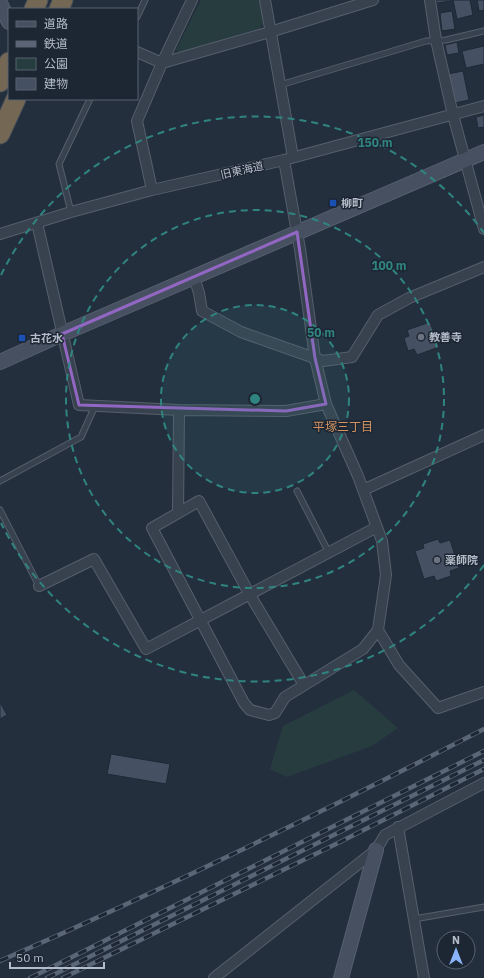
<svg xmlns="http://www.w3.org/2000/svg" width="484" height="978" font-family="'IBM Plex Sans','Noto Sans JP',sans-serif">
  <style>
    .green { fill: #263c3f }
    .building { fill: #455162; stroke: #1f2835 }
    .lines { fill: none; stroke-linecap: round; stroke-linejoin: round }
    .lane-casing { stroke: #565f6c; stroke-width: 7 }
    .street-casing { stroke: #565f6c; stroke-width: 12 }
    .secondary-casing { stroke: #565f6c; stroke-width: 16 }
    .highway-casing { stroke: #434c59; stroke-width: 21 }
    .lane { stroke: #38414e; stroke-width: 5 }
    .street { stroke: #38414e; stroke-width: 10 }
    .secondary { stroke: #465061; stroke-width: 14 }
    .highway { stroke: #746855; stroke-width: 19 }
    .rail-casing { stroke: #5a6575; stroke-width: 4.5 }
    .rail { stroke: #1d2633; stroke-width: 3; stroke-dasharray: 9; stroke-linecap: butt }
    .marked { fill: none; stroke: #9266c3; stroke-width: 3; stroke-linejoin: round }
    .ring { fill: none; stroke: #308480; stroke-width: 2; stroke-dasharray: 7 5 }
    .transit-dot { fill: #1a4fb4; stroke: #1d2633; stroke-width: 1.5 }
    .worship-dot { fill: #6b7280; stroke: #1d2633; stroke-width: 1.5 }
    .labels { text-anchor: middle; dominant-baseline: central; stroke-width: 3; stroke-linejoin: round; paint-order: stroke }
    .street-label { font-size: 11px; fill: #b4bcc9; stroke: #1d2633 }
    .poi-label { font-size: 11px; font-weight: bold; fill: #b4bcc9; stroke: #1d2633; text-anchor: start }
    .neighbourhood-label { font-size: 12px; fill: #d59563; stroke: #1d2633 }
    .centre { fill: #308480; stroke: #1d2633; stroke-width: 2 }
    .ring-label { font-size: 12px; text-anchor: middle; font-weight: bold; fill: #308480; stroke: #1d2633; stroke-width: 3; stroke-linejoin: round; paint-order: stroke }
  </style>
  <rect width="100%" height="100%" fill="#242f3e"/>
  <path class="green" d="M201,0H260L264,21L260,28L179,53L176,50Z
    M354,690L398,728L372,746L287,777L270,769L283,726Z"/>
  <path class="building" d="M436,0H451V1L437,3Z
    M453,0H470L473,15L457,19Z
    M477,0H484V10L479,11Z
    M452,11L455,29L442,31L440,13Z
    M457,42L459,53L447,55L445,45Z
    M484,46V64L466,68L462,51Z
    M463,71L469,100L455,103L448,74Z
    M484,115V127L478,128L476,117Z
    M430,322L439,347L417,355L414,349L408,351L404,338L409,336L407,330Z
    M438,539L440,543L450,540L459,568L450,571L451,576L436,581L434,576L424,579L415,551L424,548L423,544Z
    M0,702L7,715L0,719Z
    M111,754L170,764L166,784L107,774Z"/>
  <g class="lines">
    <g class="lane-casing">
      <path id="lane" d="M137,17L145,0
        M280,85L426,41L446,40L484,31
        M71,212L59,164L90,99
        M0,481L81,437L95,406
        M297,491L329,553
        M0,510L39,586
        M414,919L484,907"/>
    </g>
    <g class="street-casing">
      <path id="street" d="M265,0L293,157
        M430,0L436,40L453,115L484,229
        M137,52L162,63L270,32L373,0
        M284,160L300,249L315,358L326,404L358,476L382,541L386,575L378,630L399,665L438,708L484,692
        M152,190L137,121L162,63L192,0
        M37,223L79,405L179,410L286,411L326,404
        M0,234L71,212L152,190L284,160L484,106
        M194,277L199,293L202,311L241,332L323,361L352,357L378,315L409,298L484,267
        M363,490L484,435
        M178,513L179,410
        M39,586L94,559L146,649L377,527
        M304,685L250,595L199,501L152,528L244,703L250,710L269,715L275,713L285,697L363,649L378,630
        M398,827L424,978
        M214,978L376,850L385,835L484,783"/>
    </g>
    <g class="secondary-casing">
      <path id="secondary" d="M0,3L9,22
        M0,362L62,334L484,152
        M341,978L376,850"/>
    </g>
    <g class="highway-casing">
      <path id="highway" d="M34,9L38,0
        M59,9L63,0
        M0,82L9,62
        M0,134L16,99"/>
    </g>
    <use href="#lane" class="lane"/>
    <use href="#street" class="street"/>
    <use href="#secondary" class="secondary"/>
    <use href="#highway" class="highway"/>
    <g class="rail-casing">
      <path id="rail" d="M0,961C164,889 325,811 484,729
        M30,978L484,751
        M47,978L484,760
        M63,978L340,842L484,769"/>
    </g>
    <use href="#rail" class="rail"/>
  </g>
  <path class="marked" d="M297,232L315,358L326,404L286,411L79,405L62,334Z"/>
  <circle cx="255" cy="399" r="94" fill="#308480" fill-opacity=".12"/>
  <g class="ring">
    <circle cx="255" cy="399" r="94"/>
    <circle cx="255" cy="399" r="189"/>
    <path d="M484 565A283 283 0 0 1 1 523M1 275A283 283 0 0 1 484 233"/>
  </g>
  <g class="transit-dot">
    <rect x="329" y="199" width="8" height="8" rx="2"/>
    <rect x="18" y="334" width="8" height="8" rx="2"/>
  </g>
  <g class="worship-dot">
    <circle cx="421" cy="337" r="4"/>
    <circle cx="437" cy="560" r="4"/>
  </g>
  <g class="labels">
    <g class="street-label">
      <text transform="translate(242 170) rotate(-13)">旧東海道</text>
    </g>
    <g class="poi-label">
      <text x="341" y="203">柳町</text>
      <text x="429" y="337">教善寺</text>
      <text x="30" y="338">古花水</text>
      <text x="445" y="560">薬師院</text>
    </g>
    <g class="neighbourhood-label">
      <text x="343" y="426">平塚三丁目</text>
    </g>
  </g>
  <circle cx="255" cy="399" r="6" class="centre"/>
  <g class="ring-label">
    <text x="375" y="147">150 m</text>
    <text x="389" y="270">100 m</text>
    <text x="321" y="337">50 m</text>
  </g>
  <rect x="8" y="8" width="130" height="92" fill="#1d2633" stroke="#59626f"/>
  <rect x="16" y="21" width="20" height="6" fill="#465061" stroke="#59626f"/>
  <text x="44" y="28" font-size="12" fill="#b4bcc9">道路</text>
  <rect x="16" y="41" width="20" height="6" fill="#5a6575" stroke="#59626f"/>
  <text x="44" y="48" font-size="12" fill="#b4bcc9">鉄道</text>
  <rect x="16" y="58" width="20" height="12" fill="#263c3f" stroke="#59626f"/>
  <text x="44" y="68" font-size="12" fill="#b4bcc9">公園</text>
  <rect x="16" y="78" width="20" height="12" fill="#455162" stroke="#59626f"/>
  <text x="44" y="88" font-size="12" fill="#b4bcc9">建物</text>
  <g transform="translate(456 950)"><circle r="19" fill="#1d2633" stroke="#59626f"/>
  <path d="M0-3L7 15L0 10L-7 15Z" fill="#8ab4f8"/>
  <text y="-6" font-size="11" font-weight="bold" text-anchor="middle" fill="#b4bcc9">N</text>
  </g>
  <path d="M10 962v6h94v-6" fill="none" stroke="#b4bcc9" stroke-width="2"/>
  <text x="16" y="962" font-size="12" fill="#b4bcc9" stroke="#1d2633" stroke-width="3" paint-order="stroke">50 m</text>
</svg>
